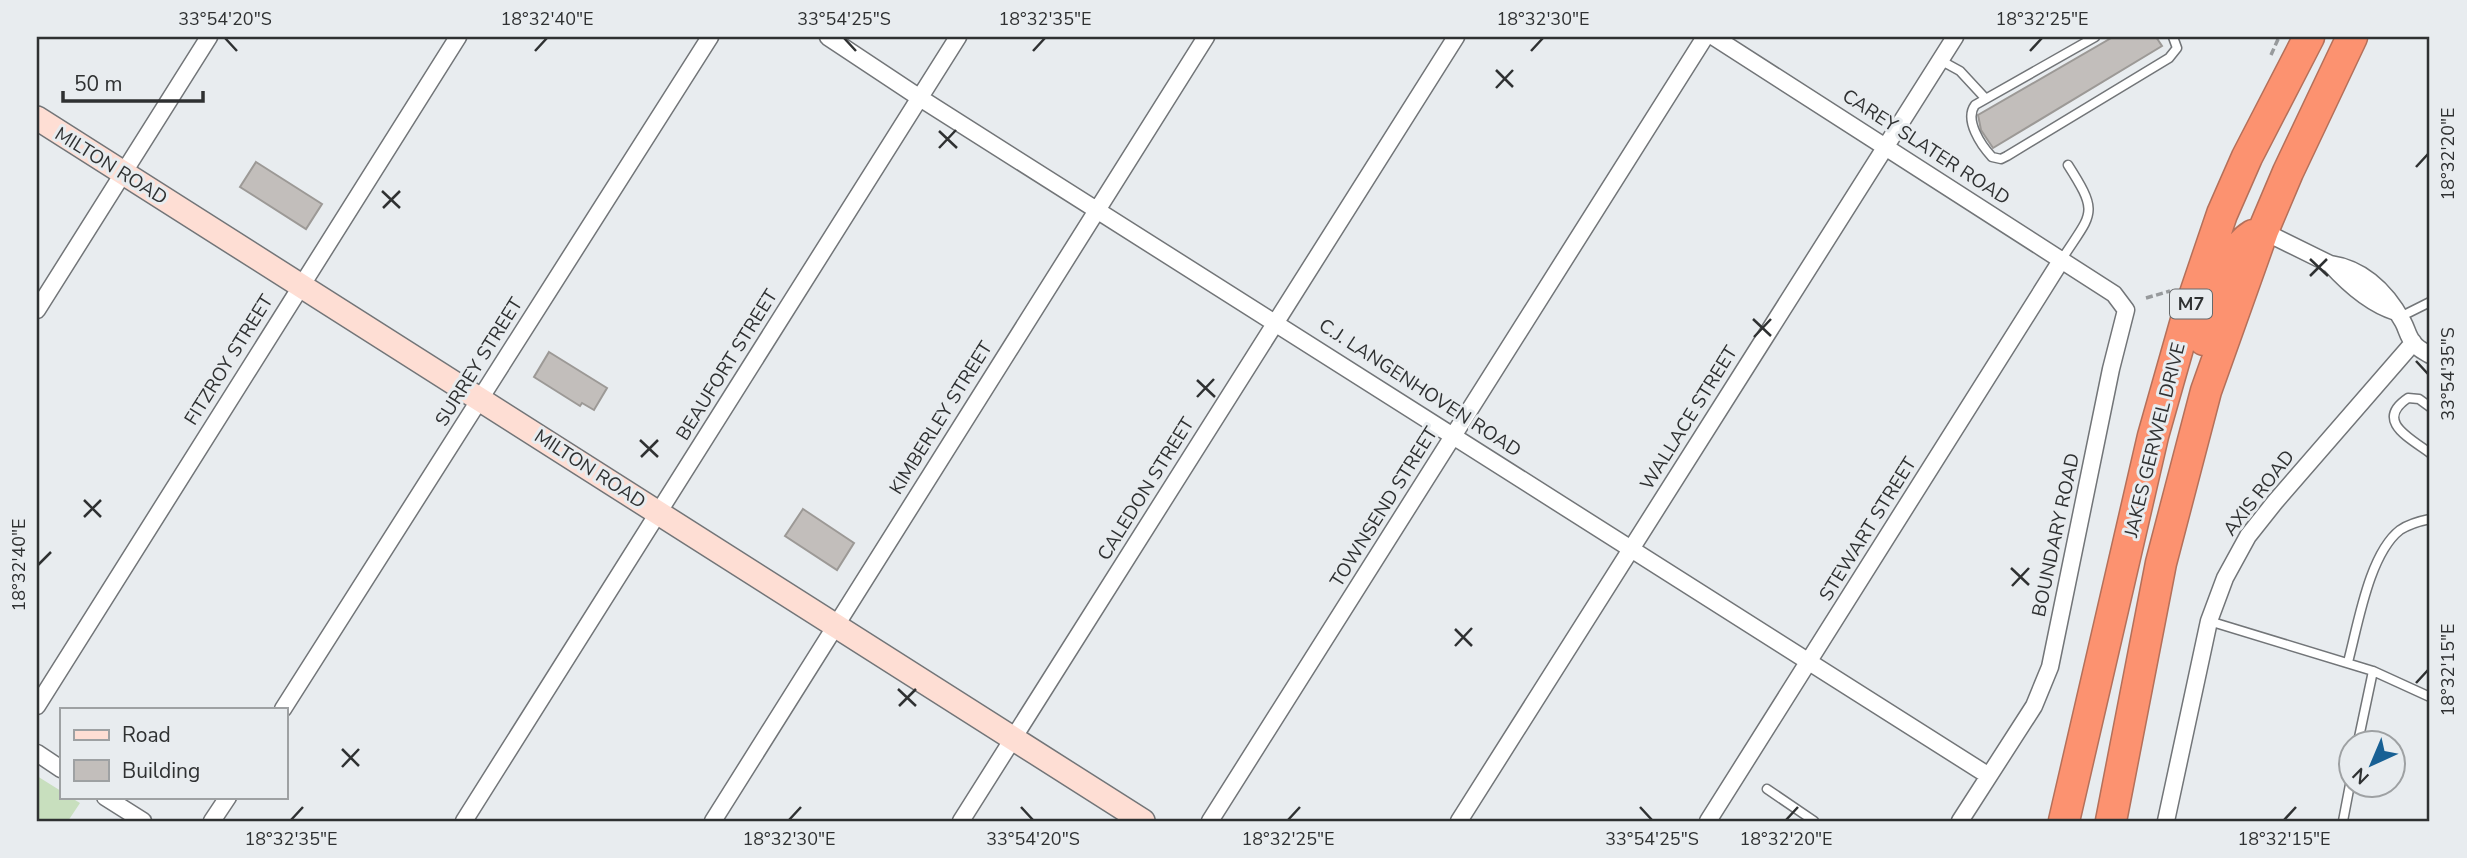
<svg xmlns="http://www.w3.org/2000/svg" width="2467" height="858" font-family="'Nunito Sans',sans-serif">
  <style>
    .green { fill: #c8dfbe }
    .building { fill: #c2bebb; stroke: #9c9996; stroke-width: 2 }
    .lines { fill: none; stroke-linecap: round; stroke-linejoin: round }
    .lane-casing { stroke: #727578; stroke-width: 11 }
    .street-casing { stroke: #727578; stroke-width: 19 }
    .secondary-casing { stroke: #727578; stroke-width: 26 }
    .highway-casing { stroke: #b4705a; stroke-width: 33 }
    .path { stroke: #979a9c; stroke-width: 3.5; stroke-dasharray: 7 3.5; stroke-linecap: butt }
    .lane { stroke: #fff; stroke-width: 8 }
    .street { stroke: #fff; stroke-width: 16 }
    .secondary { stroke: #feded4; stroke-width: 23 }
    .highway { stroke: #fc9270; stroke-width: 30 }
    .ticks { fill: none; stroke: #2f3132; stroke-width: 2.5 }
    .labels { text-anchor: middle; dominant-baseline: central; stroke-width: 6; stroke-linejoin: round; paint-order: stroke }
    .shield { fill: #e8ecef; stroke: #66696b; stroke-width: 2 }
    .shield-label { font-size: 18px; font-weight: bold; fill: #2f3132 }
    .street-label { font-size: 19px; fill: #2f3132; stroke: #e8ecef }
    .neatline { fill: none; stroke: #2f3132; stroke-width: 2.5 }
    .ticks-label { font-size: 18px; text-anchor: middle; fill: #2f3132 }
  </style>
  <rect width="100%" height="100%" fill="#e8ecef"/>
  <path class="green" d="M37,776L61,791V797H70L80,803L68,821H37Z"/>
  <path class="building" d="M2113,37H2156L2162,46L1993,148L1981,130L1978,115Z
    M256,162L322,204L306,229L240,187Z
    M549,352L607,388L594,410L582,403L580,406L534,377Z
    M803,509L854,543L837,570L785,536Z"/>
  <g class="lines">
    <g class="lane-casing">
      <path id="lane" d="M2095,37L1975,105C1964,120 1981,145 1992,157L2001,159L2007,156L2169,58L2177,48L2173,37
        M1940,60L1960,71L1985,98
        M2062,259C2092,212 2100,215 2068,165
        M2400,317L2430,302
        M2430,407L2419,399L2408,398C2374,421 2410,438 2430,453
        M2209,621L2373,671L2430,697
        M2348,662C2358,625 2369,554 2400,530C2409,524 2420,521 2430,519
        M2358,742L2373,671
        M1767,789L1814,821
        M2343,821L2352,774"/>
    </g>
    <g class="street-casing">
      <path id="street" d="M828,37L920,98L1989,776
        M1714,37L2114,294L2126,310L2111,369L2050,667L2034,706L1960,821
        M2263,231L2330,264C2364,269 2387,293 2403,322C2407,329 2408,337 2413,342C2416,348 2425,352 2430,355
        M2330,264C2348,284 2370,304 2396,312
        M37,310L209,37
        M37,706L458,37
        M283,709L710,37
        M37,753L61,769
        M105,797L143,821
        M212,821L228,797
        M464,821L958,37
        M713,821L1206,37
        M961,821L1456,37
        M1210,821L1705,37
        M1459,821L1955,37
        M1708,821L2062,259
        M2166,821L2209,621L2225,578L2248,536L2275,502L2413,343"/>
    </g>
    <g class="secondary-casing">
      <path id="secondary" d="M37,118L1143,821"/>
    </g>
    <g class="highway-casing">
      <path id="highway" d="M2204,340C2214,307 2223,253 2253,235
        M2064,821L2153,436L2186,320L2222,214L2247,157L2309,37
        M2111,821L2161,563L2206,391L2263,231L2288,172L2352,37"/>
    </g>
    <path class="path" d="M2271,55L2279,37
      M2146,298L2170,291"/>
    <use href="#lane" class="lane"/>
    <use href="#street" class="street"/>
    <use href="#secondary" class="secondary"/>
    <use href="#highway" class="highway"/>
  </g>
  <path class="ticks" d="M225,38L237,51M844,38L856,51M535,51L547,38M1033,51L1045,38M1531,51L1543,38M2030,51L2042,38M1496,70L1513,87M1496,88L1513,70M939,131L957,148M939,148L956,130M2416,167L2428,154M382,191L400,208M383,208L400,191M2310,259L2328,276M2310,276L2327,259M1753,319L1771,336M1754,337L1771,319M2416,361L2428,374M1197,380L1215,397M1197,397L1214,379M640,440L658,457M641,457L658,440M84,500L101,517M84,517L101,500M38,565L51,552M2011,568L2029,585M2012,586L2029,568M1455,629L1472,646M1455,646L1472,628M2416,683L2428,670M898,689L916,706M899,706L916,689M342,749L359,766M342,767L359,749M1021,807L1033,820M1640,807L1652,820M291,820L303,807M789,820L801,807M1288,820L1300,807M1786,820L1798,807M2284,820L2296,807"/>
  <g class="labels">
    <rect class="shield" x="2170" y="289.5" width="42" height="29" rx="5"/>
    <g class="shield-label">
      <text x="2191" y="304">M7</text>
    </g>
    <g class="street-label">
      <text transform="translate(1926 147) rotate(33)">CAREY SLATER ROAD</text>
      <text transform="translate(111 166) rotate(32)">MILTON ROAD</text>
      <text transform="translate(229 360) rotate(-58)">FITZROY STREET</text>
      <text transform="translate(479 362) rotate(-58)">SURREY STREET</text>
      <text transform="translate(727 365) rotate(-58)">BEAUFORT STREET</text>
      <text transform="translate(1420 388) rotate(33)">C.J. LANGENHOVEN ROAD</text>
      <text transform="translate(941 418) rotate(-58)">KIMBERLEY STREET</text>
      <text transform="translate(1689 418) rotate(-58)">WALLACE STREET</text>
      <text transform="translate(2155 440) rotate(-76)">JAKES GERWEL DRIVE</text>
      <text transform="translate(590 469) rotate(33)">MILTON ROAD</text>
      <text transform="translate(1146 489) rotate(-58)">CALEDON STREET</text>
      <text transform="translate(2259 493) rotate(-52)">AXIS ROAD</text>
      <text transform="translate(1384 507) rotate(-58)">TOWNSEND STREET</text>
      <text transform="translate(1868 529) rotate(-58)">STEWART STREET</text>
      <text transform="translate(2056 535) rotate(-78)">BOUNDARY ROAD</text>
    </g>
  </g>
  <rect width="2467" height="858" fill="none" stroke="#e8ecef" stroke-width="77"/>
  <rect x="60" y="708" width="228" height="91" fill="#e8ecef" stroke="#9ea1a3" stroke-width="2"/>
  <rect x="74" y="730" width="35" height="10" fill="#feded4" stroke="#9ea1a3" stroke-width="2"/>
  <text x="122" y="742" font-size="21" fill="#2f3132">Road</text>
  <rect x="74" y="760" width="35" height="21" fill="#c2bebb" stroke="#9ea1a3" stroke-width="2"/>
  <text x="122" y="778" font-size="21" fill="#2f3132">Building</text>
  <g transform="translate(2372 764) rotate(224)"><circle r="33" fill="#e8ecef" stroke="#9ea1a3" stroke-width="2"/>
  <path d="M0-5L12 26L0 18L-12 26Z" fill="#186094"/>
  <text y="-10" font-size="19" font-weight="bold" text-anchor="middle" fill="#2f3132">N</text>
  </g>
  <path d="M63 91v10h140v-10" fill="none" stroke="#2f3132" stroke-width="3.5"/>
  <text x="74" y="91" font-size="21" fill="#2f3132" stroke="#e8ecef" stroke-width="5" paint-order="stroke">50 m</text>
  <rect x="38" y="38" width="2390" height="782" class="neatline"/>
  <g class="ticks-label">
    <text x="225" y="25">33°54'20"S</text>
    <text x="547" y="25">18°32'40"E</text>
    <text x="844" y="25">33°54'25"S</text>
    <text x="1045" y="25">18°32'35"E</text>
    <text x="1543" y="25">18°32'30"E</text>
    <text x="2042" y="25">18°32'25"E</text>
    <text transform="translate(2448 154) rotate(-90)" y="6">18°32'20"E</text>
    <text transform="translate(2448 374) rotate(-90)" y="6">33°54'35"S</text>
    <text transform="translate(19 565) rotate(-90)" y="6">18°32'40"E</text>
    <text transform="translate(2448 670) rotate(-90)" y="6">18°32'15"E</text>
    <text x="291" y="845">18°32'35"E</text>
    <text x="789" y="845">18°32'30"E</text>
    <text x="1033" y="845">33°54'20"S</text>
    <text x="1288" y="845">18°32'25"E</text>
    <text x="1652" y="845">33°54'25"S</text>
    <text x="1786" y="845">18°32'20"E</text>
    <text x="2284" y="845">18°32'15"E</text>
  </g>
</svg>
